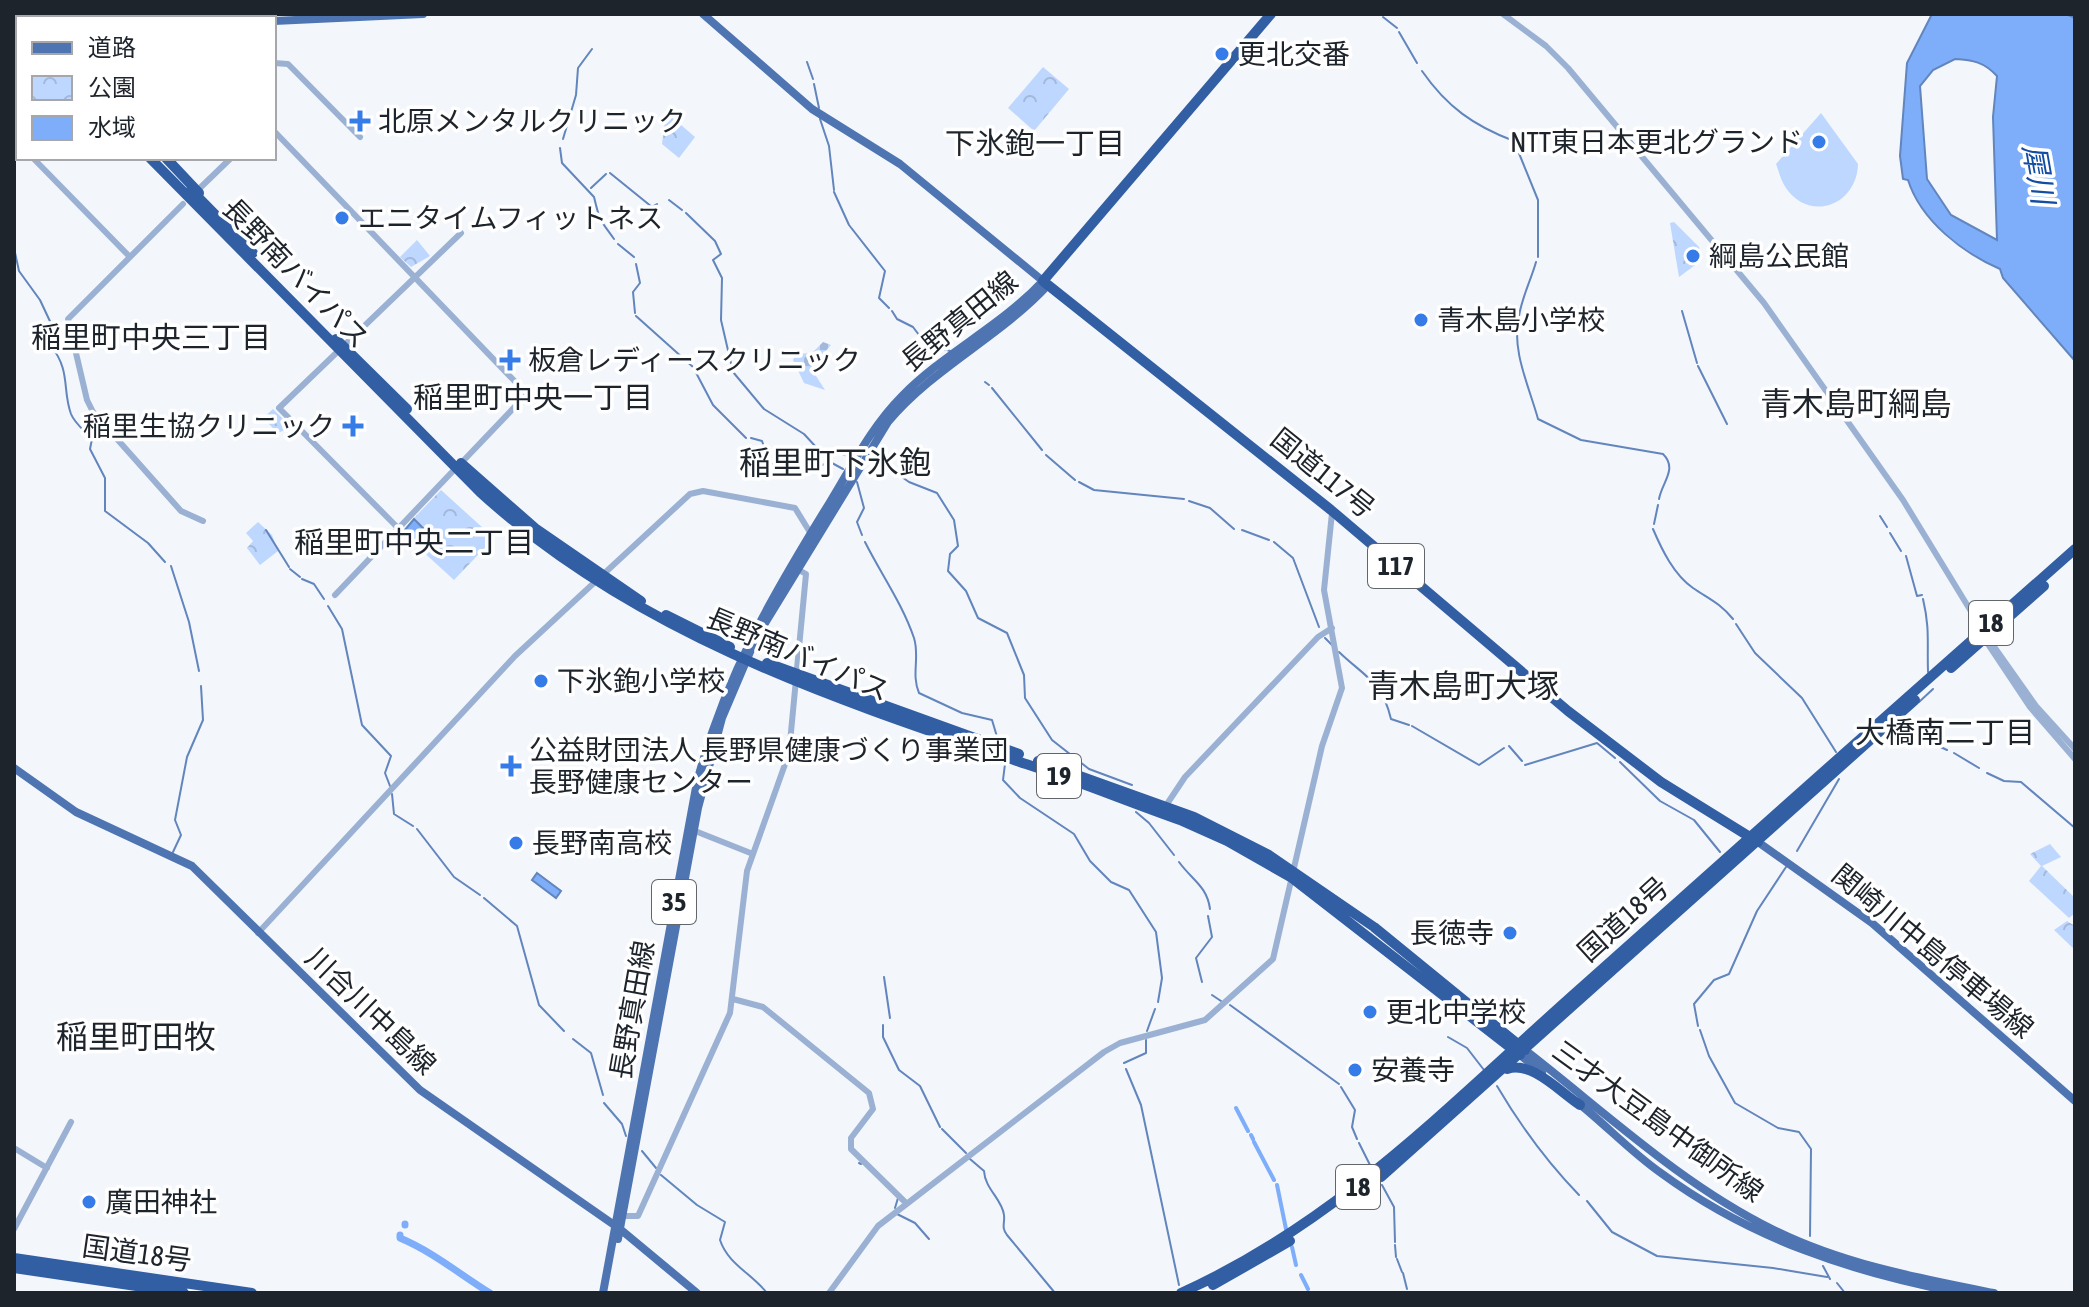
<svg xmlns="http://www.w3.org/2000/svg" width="2089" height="1307" font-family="'Asap Condensed','Noto Sans JP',sans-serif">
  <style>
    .cemetery { fill: url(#cemetery-stones) }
    .park { fill: url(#park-crowns) }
    .pitch { fill: #bed7fe }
    .water { fill: #7eaefa; stroke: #6185bc; stroke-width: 2; fill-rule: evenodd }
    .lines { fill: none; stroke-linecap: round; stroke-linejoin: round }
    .stream { stroke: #6185bc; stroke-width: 2 }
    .canal { stroke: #7eaefa; stroke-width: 4 }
    .river { stroke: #7eaefa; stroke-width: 7 }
    .minor { stroke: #9bb1d3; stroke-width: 6 }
    .major { stroke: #4e75b1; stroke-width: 8 }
    .highway { stroke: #325ea3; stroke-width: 10 }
    .poi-dot { fill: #367ce9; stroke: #fff; stroke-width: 3 }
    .labels { text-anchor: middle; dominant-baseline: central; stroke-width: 7; stroke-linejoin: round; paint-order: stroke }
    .shield { fill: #fff; stroke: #62666b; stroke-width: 2 }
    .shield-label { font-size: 26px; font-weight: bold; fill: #1e242c }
    .poi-label { font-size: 28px; fill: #1e242c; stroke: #fff; text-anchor: start }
    .street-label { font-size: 28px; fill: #1e242c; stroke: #fff }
    .neighbourhood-label { font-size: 30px; fill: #1e242c; stroke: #fff }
    .water-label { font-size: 30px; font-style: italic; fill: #124ca3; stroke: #fff }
    .quarter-label { font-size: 32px; fill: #1e242c; stroke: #fff }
  </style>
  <defs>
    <pattern id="cemetery-stones" width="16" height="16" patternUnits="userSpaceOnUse" patternTransform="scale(2)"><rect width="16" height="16" fill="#bed7fe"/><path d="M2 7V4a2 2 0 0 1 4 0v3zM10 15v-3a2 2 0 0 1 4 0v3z" fill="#a3b8da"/></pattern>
    <pattern id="park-crowns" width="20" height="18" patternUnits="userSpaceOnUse" patternTransform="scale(2)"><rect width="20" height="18" fill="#bed7fe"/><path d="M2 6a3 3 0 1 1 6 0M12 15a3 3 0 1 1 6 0" fill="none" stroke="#a3b8da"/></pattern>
  </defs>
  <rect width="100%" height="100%" fill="#f3f6fb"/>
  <path class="cemetery" d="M823,342L831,345L811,368L825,390L804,383L793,360L796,354L812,353Z"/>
  <path class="park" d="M1043,67L1069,89L1034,131L1008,108Z
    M666,112L695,137L679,158L662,144Z
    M1674,222L1699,247L1702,260L1679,277L1670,223Z
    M417,240L430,256L411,267L400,257Z
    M273,409L291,427L278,433L263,418Z
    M441,490L494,538L454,580L419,548L432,536L414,518Z
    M258,522L272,535L278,551L260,565L247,548L253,541L246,533Z
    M2050,844L2061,857L2042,866L2075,898V913L2069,918L2029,881L2041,866L2030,854Z
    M2067,921L2075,926V950L2054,930Z"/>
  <path class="pitch" d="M1821,113L1858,164C1857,205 1810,223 1786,188C1781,181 1779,172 1776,164Z"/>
  <path class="water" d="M1932,14H2066L2075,18V361L2003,278L2000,269C1963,253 1921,221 1908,180L1903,179L1900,156L1907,63ZM1955,59C1973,60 1984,62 1997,76L1993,117L1997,240L1951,215L1927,179L1920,86L1933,70Z
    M414,519L431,536L424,543L415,542L404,531Z
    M537,873L561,891L556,898L532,880Z"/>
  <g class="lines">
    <path class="stream" d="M1383,17L1397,28
      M1399,32L1417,63
      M807,62L813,79
      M1422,71C1447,107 1474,126 1514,141L1538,200V257
      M814,84L819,108
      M820,119L829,146L834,190
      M563,139L576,95L578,68L592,49
      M560,148L562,163L594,197C600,222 599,218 614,239
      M610,173L652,207L657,204
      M591,188L606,174
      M834,192L849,225L885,271L879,298L889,308
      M669,200L682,210
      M686,213L715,241L721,254L713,260L722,278L721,320L733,372L764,409L804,434L816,447L836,453
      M14,216V235
      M618,244L634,257
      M14,248L19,271L40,300L55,332L51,346C71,371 62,389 71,414C75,424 85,431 92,439L90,449L105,478V511L148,543L165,562
      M1536,262C1531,280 1522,297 1519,316C1511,350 1529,386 1538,419L1581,440L1663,454C1678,469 1662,482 1659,499
      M892,311L897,319L913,327L925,343L950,351
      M1682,311L1697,363
      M635,313L633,292L640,283L636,264
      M636,316L693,367L713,405L746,438
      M1698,366L1727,424
      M985,382L989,385
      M992,388L1042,450
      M751,438L762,441L770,464L807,471L830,462
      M842,454L851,457
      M1046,455L1075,480
      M832,463L843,469
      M867,463L879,461L909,482L937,493L954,520L958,546L950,554L948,571L966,591L978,618L1007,633L1024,675L1025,698L1052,740L1089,769L1132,785
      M857,482L864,508L857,522L862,535
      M1079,482L1094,490L1184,499
      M1189,501L1210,508L1234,529
      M1880,516L1887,527
      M1654,524L1658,505
      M1653,529C1662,550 1674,575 1693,588C1709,599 1720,603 1733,619
      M266,530L289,567
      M1242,530L1269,540
      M1890,533L1901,551
      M865,542C881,574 902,603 914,638C920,657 911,674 919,693L962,713L992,720L998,740
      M1274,542L1293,558L1319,627
      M1906,556L1917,596L1922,595
      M171,566L189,622L199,671
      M290,569L300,577
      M302,579L314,584L324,599
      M1923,599C1930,629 1927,642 1928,672
      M328,606L342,629L362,725L391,756L385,773L390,786
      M1736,624L1755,653L1802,698L1836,752
      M1325,638L1332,645
      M1339,652C1365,677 1382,681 1391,719L1409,725
      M1919,702L1933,689
      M1897,723L1898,727L1947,750
      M1412,726L1479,765L1504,748
      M1509,746L1522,761
      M1954,753L1979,768
      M1620,762L1660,801L1694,820L1720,852
      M1005,764L1003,780L1020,798L1074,834L1090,861L1111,882L1129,890L1156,932L1162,978L1158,1002
      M1525,765L1597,743L1615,758
      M1987,773L2004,781L2021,782L2075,828
      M392,794L394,814L413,826
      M1136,812L1149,823L1174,855
      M417,829L454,877L480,895
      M1797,851L1839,779
      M173,852L181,835L175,820L187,757L203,720L201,686
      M1179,862C1192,880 1207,886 1210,909
      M484,898L517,926L539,1005L564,1031
      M884,977L890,1018
      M1202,982L1196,958L1212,937L1208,916
      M1212,995L1221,1001
      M1230,1005L1339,1084
      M883,1025V1037L899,1070L920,1086L940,1127
      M1698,1026L1694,1004L1714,980L1729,974L1757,911L1786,867
      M1700,1030L1709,1056L1735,1103L1778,1128L1799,1132L1811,1149L1810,1236
      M1147,1031L1155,1009
      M1448,1037L1467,1048L1484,1070
      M573,1039L591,1053L603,1095
      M1124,1063L1146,1053V1040
      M1126,1069L1141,1105L1179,1285
      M1497,1086C1520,1125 1547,1162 1579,1195
      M1341,1087L1355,1110L1352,1127L1357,1139
      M604,1103L622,1124L626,1136
      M942,1129L966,1153
      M1359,1143L1371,1167
      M642,1151L656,1168
      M970,1159L984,1171C985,1189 1002,1199 1004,1215C1005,1224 1001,1227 1007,1235L1055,1293
      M859,1163L861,1164
      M661,1175L697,1205L725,1222L720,1240C728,1264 751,1273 767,1293
      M1382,1185L1394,1207L1395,1242
      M1587,1201L1612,1232L1657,1256L1773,1268L1827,1277
      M895,1208L898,1198
      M897,1214L915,1223L929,1239
      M1395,1245L1396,1257
      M1397,1259L1402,1272
      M1823,1266L1830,1279
      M1403,1273L1407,1289
      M1837,1283L1845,1293
      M1408,1292V1293"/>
    <path class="canal" d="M1236,1108L1248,1131
      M1251,1135L1253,1139
      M1254,1142L1274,1180
      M1277,1185L1286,1229
      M1292,1247L1296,1265
      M1301,1275L1308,1289"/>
    <path class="river" d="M405,1225V1224
      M400,1235V1238C435,1253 459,1274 490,1293"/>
    <path class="minor" d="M1503,14L1546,46L1568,68L1764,303L1903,500L1983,631L2036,706L2075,749
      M274,63L288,64L360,137
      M274,131L527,394L465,459
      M14,139L18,143
      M33,158L130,257
      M201,187L231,158
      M183,204L68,319L87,400L93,412L181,511L203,521
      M398,528L279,408L461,233
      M335,595L452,472
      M1984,638L2030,707L2075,759
      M1165,807L1185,777L1318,637L1332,628
      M690,829L753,854
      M258,933L515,656L690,494L703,491L795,508L811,534
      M733,999L763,1007L869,1093L873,1109L851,1138V1149L906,1203
      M14,1148L47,1168
      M622,1216H638L730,1013L747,871L789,753L806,574L797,569
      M14,1229L71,1122
      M829,1293L878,1226L1104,1052L1120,1043L1205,1020L1273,959L1322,746L1342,688L1324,590L1332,513"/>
    <path class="major" d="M274,21L423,14
      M14,768L76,812L192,866L420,1090L620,1229L697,1293
      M1758,842L1872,923L2075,1101
      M1525,1050C1605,1112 1681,1184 1772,1229C1842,1264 1918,1278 1994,1293
      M1520,1055L1542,1073
      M1577,1102C1606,1125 1631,1152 1661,1173C1751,1239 1851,1272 1960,1293
      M618,1239L698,808L722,718L756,638L888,422C933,368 1000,337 1048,285
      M603,1293L697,782C725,676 773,594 830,502C852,466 871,427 902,396C944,353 1001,326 1043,281L900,164L812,109L703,14"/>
    <path class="highway" d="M23,14L27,18
      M1271,14L1043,281L1331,510L1568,711L1661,782L1758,842
      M14,19L18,23
      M14,45L18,40
      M150,158L480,492C634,633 831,698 1026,764C1078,781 1129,802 1180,820L1227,841L1292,878L1520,1055
      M166,158L199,193
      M191,190L253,253
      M336,339L407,409
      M461,463L535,528L641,601
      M666,615L730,647
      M767,663L1019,754
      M1951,668L2044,586
      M1038,761L1194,817L1269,855L1374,927L1525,1050
      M1507,1069C1531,1060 1560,1092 1580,1105
      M1381,1177L1915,700
      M14,1258L252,1293
      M14,1268L184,1293
      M1213,1285L1290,1241
      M1181,1293C1341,1221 1453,1101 1582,987C1746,841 1910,694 2075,549"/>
  </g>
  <g class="poi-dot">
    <circle cx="1222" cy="54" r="8"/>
    <path d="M356 109h8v8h8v8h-8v8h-8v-8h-8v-8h8z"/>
    <circle cx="1819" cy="142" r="8"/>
    <circle cx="342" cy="218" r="8"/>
    <circle cx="1693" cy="256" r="8"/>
    <circle cx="1421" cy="320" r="8"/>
    <path d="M506 348h8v8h8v8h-8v8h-8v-8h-8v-8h8z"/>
    <path d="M349 414h8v8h8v8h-8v8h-8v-8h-8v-8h8z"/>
    <circle cx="541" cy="681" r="8"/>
    <path d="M507 754h8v8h8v8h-8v8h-8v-8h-8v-8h8z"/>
    <circle cx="516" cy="843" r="8"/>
    <circle cx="1510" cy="933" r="8"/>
    <circle cx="1370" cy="1012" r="8"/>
    <circle cx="1355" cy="1070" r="8"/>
    <circle cx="89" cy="1202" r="8"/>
  </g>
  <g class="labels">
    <g class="shield">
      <rect x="1368" y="544" width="56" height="44" rx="6"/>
      <rect x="1969" y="601" width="44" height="44" rx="6"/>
      <rect x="1037" y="754" width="44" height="44" rx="6"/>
      <rect x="652" y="880" width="44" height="44" rx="6"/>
      <rect x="1336" y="1165" width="44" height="44" rx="6"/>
    </g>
    <g class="shield-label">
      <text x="1396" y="566">117</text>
      <text x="1991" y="623">18</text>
      <text x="1059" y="776">19</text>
      <text x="674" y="902">35</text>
      <text x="1358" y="1187">18</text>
    </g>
    <g class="poi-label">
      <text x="1238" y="54">更北交番</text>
      <text x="378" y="121">北原メンタルクリニック</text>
      <text x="1803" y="142" text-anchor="end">NTT東日本更北グランド</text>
      <text x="358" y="218">エニタイムフィットネス</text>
      <text x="1709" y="256">綱島公民館</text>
      <text x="1437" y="320">青木島小学校</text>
      <text x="528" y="360">板倉レディースクリニック</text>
      <text x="335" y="426" text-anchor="end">稲里生協クリニック</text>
      <text x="557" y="681">下氷鉋小学校</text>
      <text x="529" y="750">公益財団法人 長野県健康づくり事業団<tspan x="529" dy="32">長野健康センター</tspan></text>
      <text x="532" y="843">長野南高校</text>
      <text x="1494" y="933" text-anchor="end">長徳寺</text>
      <text x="1386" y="1012">更北中学校</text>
      <text x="1371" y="1070">安養寺</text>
      <text x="105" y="1202">廣田神社</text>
    </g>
    <g class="street-label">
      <text transform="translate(296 273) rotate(46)">長野南バイパス</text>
      <text transform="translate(959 321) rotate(-39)">長野真田線</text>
      <text transform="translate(1323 473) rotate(39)">国道117号</text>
      <text transform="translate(798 654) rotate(23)">長野南バイパス</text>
      <text transform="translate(1623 919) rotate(-42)">国道18号</text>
      <text transform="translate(1933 951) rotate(40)">関崎川中島停車場線</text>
      <text transform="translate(632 1010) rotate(-80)">長野真田線</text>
      <text transform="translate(371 1011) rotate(44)">川合川中島線</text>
      <text transform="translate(1658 1121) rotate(36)">三才大豆島中御所線</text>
      <text transform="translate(137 1253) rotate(8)">国道18号</text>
    </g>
    <g class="neighbourhood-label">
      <text x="1035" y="143">下氷鉋一丁目</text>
      <text x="151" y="337">稲里町中央三丁目</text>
      <text x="533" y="397">稲里町中央一丁目</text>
      <text x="414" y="542">稲里町中央二丁目</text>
      <text x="1945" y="732">大橋南二丁目</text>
    </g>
    <g class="water-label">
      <text transform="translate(2039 174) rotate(80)">犀川</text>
    </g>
    <g class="quarter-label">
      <text x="1856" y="403">青木島町綱島</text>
      <text x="835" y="462">稲里町下氷鉋</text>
      <text x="1463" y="685">青木島町大塚</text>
      <text x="136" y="1036">稲里町田牧</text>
    </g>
  </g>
  <rect width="2089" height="1307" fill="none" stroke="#1e242c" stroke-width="32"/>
  <rect x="16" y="16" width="260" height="144" fill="#ffffff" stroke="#a5a7ab" stroke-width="2"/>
  <rect x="32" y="42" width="40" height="12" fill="#4e75b1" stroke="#a5a7ab" stroke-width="2"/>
  <text x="88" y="56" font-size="24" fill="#1e242c">道路</text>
  <rect x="32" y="76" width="40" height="24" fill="url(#park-crowns)" stroke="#a5a7ab" stroke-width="2"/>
  <text x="88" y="96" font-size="24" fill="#1e242c">公園</text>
  <rect x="32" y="116" width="40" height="24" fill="#7eaefa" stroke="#a5a7ab" stroke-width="2"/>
  <text x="88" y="136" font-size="24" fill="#1e242c">水域</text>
</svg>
